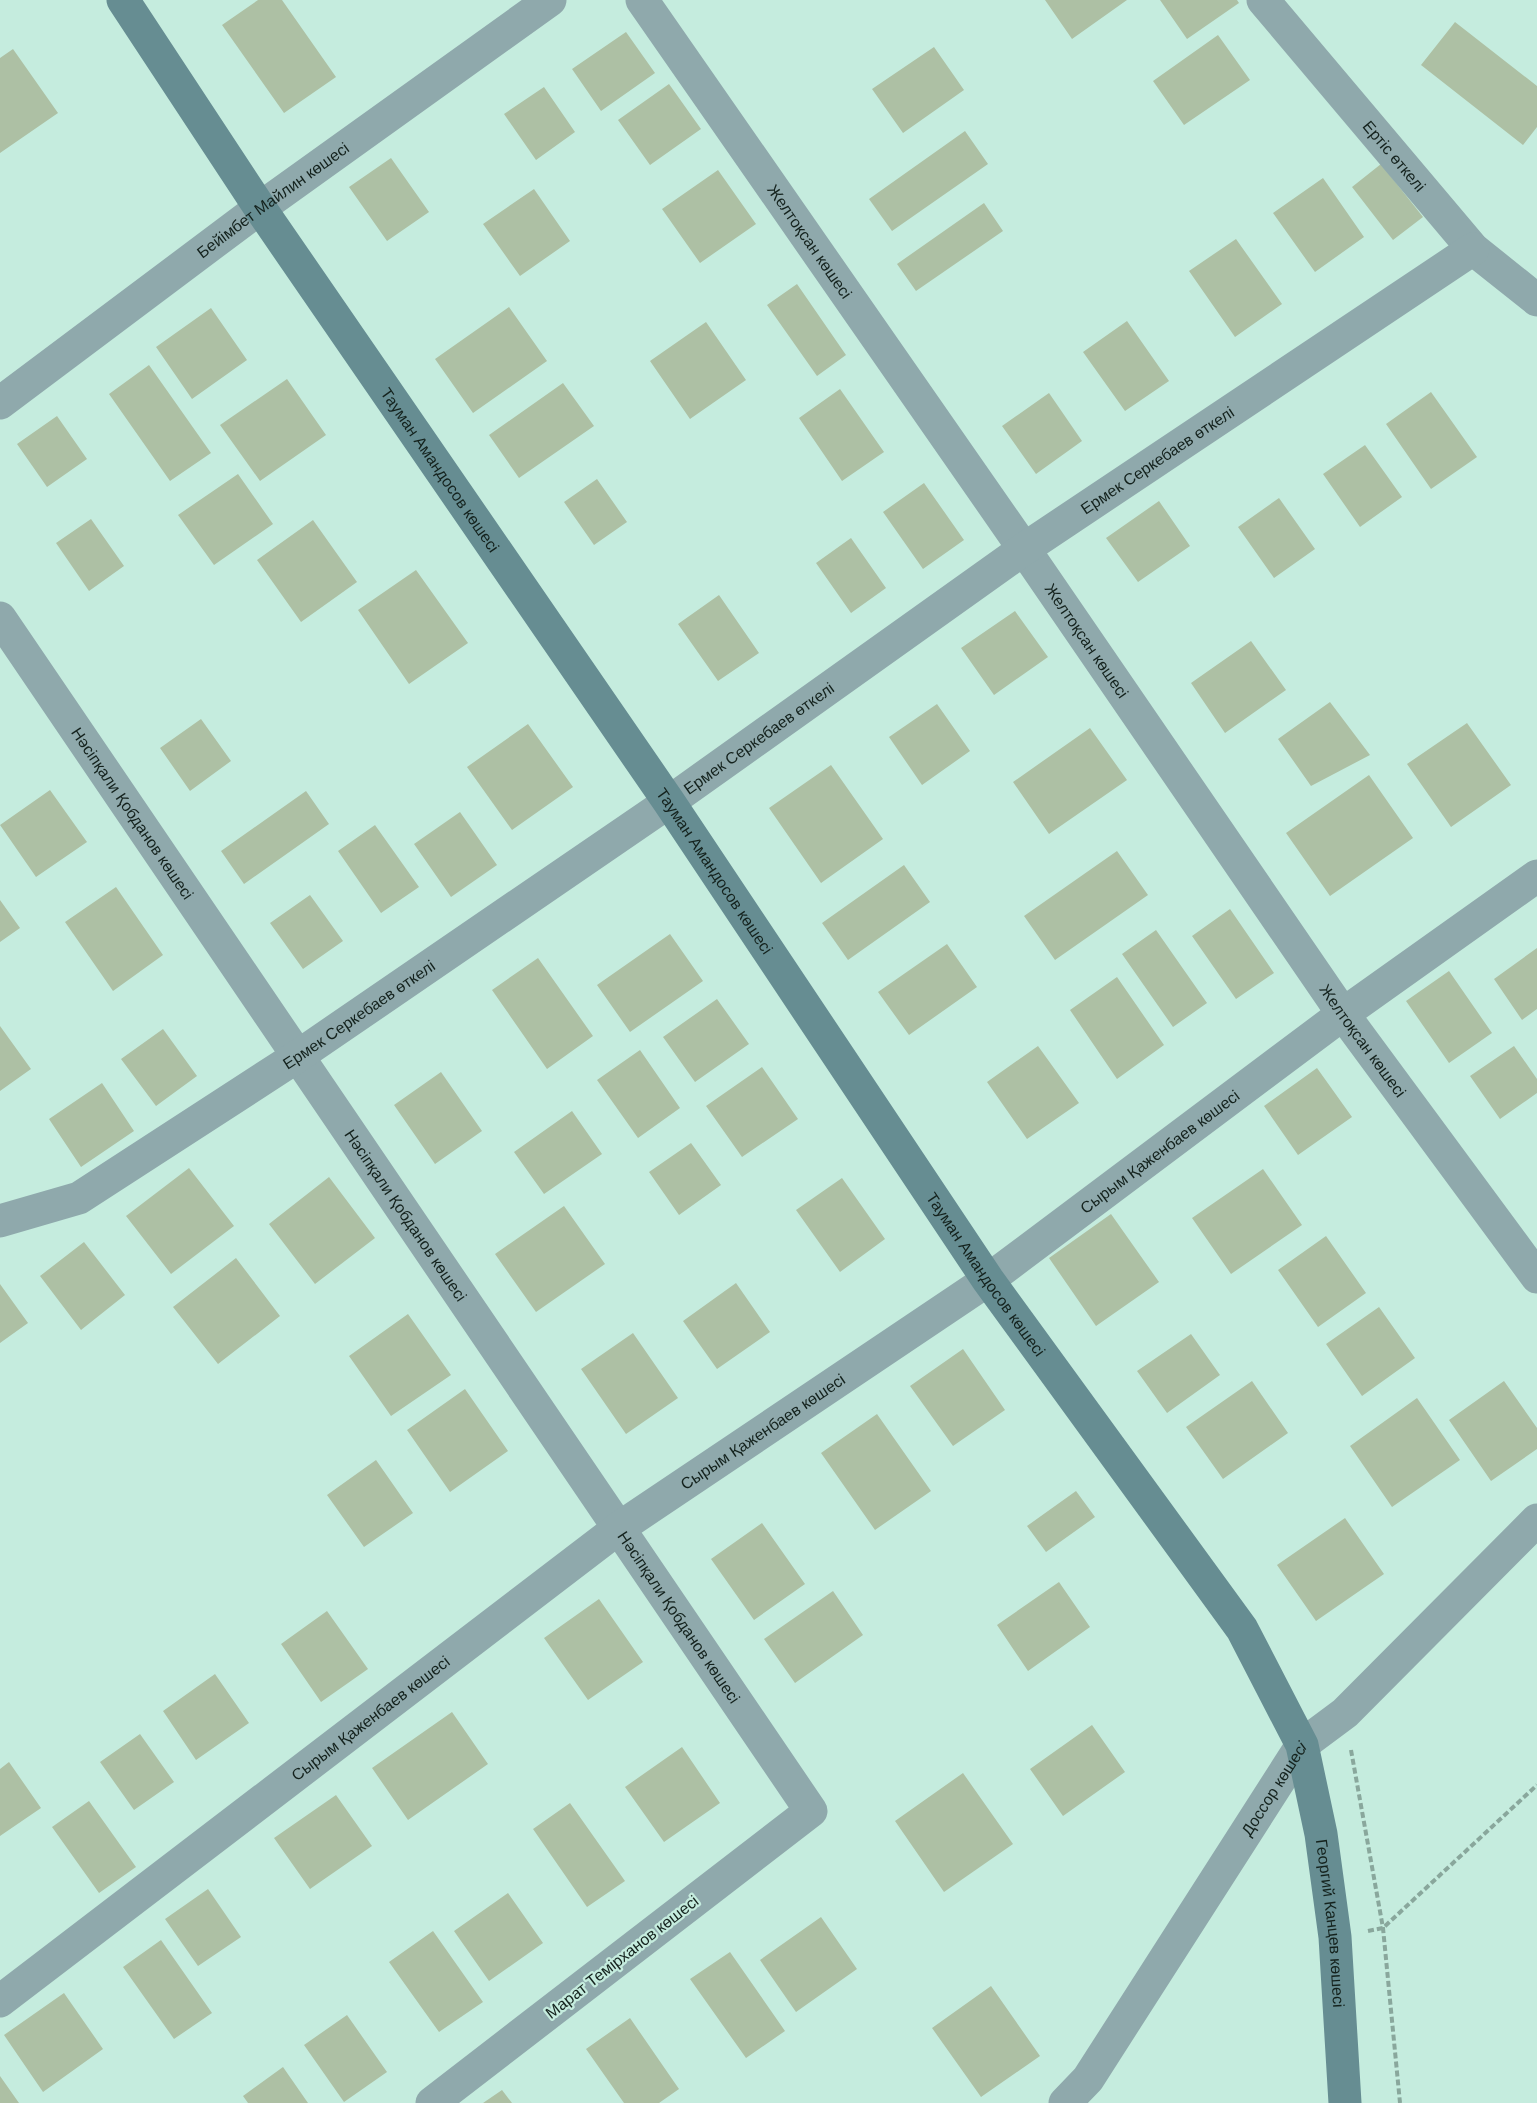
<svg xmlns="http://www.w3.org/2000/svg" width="1537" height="2103" font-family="'DM Sans',sans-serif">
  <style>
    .building { fill: #adc0a4 }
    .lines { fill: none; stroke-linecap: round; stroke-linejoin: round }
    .path { stroke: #89a79c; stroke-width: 4; stroke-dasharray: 6 3; stroke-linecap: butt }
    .minor { stroke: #8fa9ac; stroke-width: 33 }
    .secondary { stroke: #668d92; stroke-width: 33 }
    .labels { text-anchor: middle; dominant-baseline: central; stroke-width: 4.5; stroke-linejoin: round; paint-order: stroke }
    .street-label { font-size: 16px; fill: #14221d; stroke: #c5ecde }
  </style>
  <rect width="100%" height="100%" fill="#c5ecde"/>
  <path class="building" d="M258,0H282L336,77L284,113L222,25Z
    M1045,0H1127L1072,39Z
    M1160,0H1237L1239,3L1187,39Z
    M1455,22L1537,86V127L1523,145L1421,65Z
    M626,32L655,73L601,111L572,69Z
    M1218,35L1250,80L1184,125L1153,81Z
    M934,47L964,90L903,133L872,89Z
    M13,49L58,113L0,153V58Z
    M669,84L701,129L650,165L618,120Z
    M544,87L575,132L536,160L504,114Z
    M965,131L988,164L892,231L869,199Z
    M391,158L429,212L387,241L349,187Z
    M1381,164L1423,217L1393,240L1352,187Z
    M718,170L756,224L700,263L662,209Z
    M1323,178L1364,237L1315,272L1273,213Z
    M534,189L570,241L520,276L483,224Z
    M984,203L1003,231L916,291L897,264Z
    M1236,239L1282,304L1235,337L1189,271Z
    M797,284L846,355L817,376L767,305Z
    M509,307L547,361L473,413L435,359Z
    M211,308L247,360L192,399L156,347Z
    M1127,321L1169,381L1125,411L1083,352Z
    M706,322L746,380L690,419L650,361Z
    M149,365L211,453L170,481L109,394Z
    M287,379L326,435L260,481L220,425Z
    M563,383L594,426L519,478L489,435Z
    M840,389L884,452L842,481L799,418Z
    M1431,392L1477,457L1431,489L1386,424Z
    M1049,393L1082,441L1036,474L1002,426Z
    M57,416L87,459L47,487L17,444Z
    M1365,445L1402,497L1360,527L1323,474Z
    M238,474L273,524L214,565L178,515Z
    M597,479L627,522L594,545L564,502Z
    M924,483L964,540L923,569L883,512Z
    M1279,498L1315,549L1274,578L1238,527Z
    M1159,501L1190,546L1138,582L1106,538Z
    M91,519L124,566L89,591L56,543Z
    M313,520L357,582L301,622L257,560Z
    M851,538L886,588L851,613L816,563Z
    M416,570L468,643L409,684L358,610Z
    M719,595L759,653L718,681L678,624Z
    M1015,611L1048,657L994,695L961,648Z
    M1251,641L1286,690L1225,733L1191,683Z
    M1330,702L1370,755L1311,786L1278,739Z
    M937,704L970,751L922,785L889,737Z
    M201,719L231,761L190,791L160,748Z
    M1467,723L1511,785L1451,827L1407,764Z
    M528,724L573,787L512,830L467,767Z
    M1090,728L1127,780L1049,834L1013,782Z
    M831,765L883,839L821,883L769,808Z
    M1369,775L1413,838L1330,896L1286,833Z
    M50,790L87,842L36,877L0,825Z
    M306,791L329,824L244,884L221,851Z
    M460,812L497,865L451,897L414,844Z
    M375,825L419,887L381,913L338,851Z
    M1117,851L1148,895L1055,960L1024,916Z
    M904,865L930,902L848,960L822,923Z
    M116,887L163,955L113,991L65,922Z
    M310,895L343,941L303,969L270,923Z
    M0,900L20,928L0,942Z
    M1230,909L1274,973L1236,999L1192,936Z
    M1156,930L1207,1003L1173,1027L1122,954Z
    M670,934L703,981L630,1032L597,985Z
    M947,944L977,987L909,1035L878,992Z
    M1537,948V1009L1522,1020L1494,979Z
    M538,958L593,1036L547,1069L492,990Z
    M1449,971L1492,1033L1449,1063L1406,1001Z
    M1117,977L1164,1045L1117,1079L1070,1010Z
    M717,999L749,1044L695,1082L663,1037Z
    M0,1026L31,1069L0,1091Z
    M163,1029L197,1076L156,1106L121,1059Z
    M1038,1046L1079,1103L1027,1139L987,1082Z
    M1514,1046L1537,1079V1093L1500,1119L1470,1076Z
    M640,1050L680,1108L638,1138L597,1080Z
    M762,1067L798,1119L742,1157L706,1106Z
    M1317,1068L1352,1117L1298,1155L1264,1106Z
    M441,1072L482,1131L435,1164L394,1105Z
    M102,1083L134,1131L81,1167L49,1119Z
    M572,1111L602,1154L544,1194L514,1152Z
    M691,1143L721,1185L679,1215L649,1172Z
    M189,1168L234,1226L171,1274L126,1216Z
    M1263,1169L1302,1225L1231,1274L1192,1218Z
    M329,1177L375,1238L315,1284L269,1224Z
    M842,1178L885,1239L840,1272L796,1210Z
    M564,1206L605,1264L536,1312L495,1254Z
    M1111,1214L1159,1282L1096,1326L1049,1258Z
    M1326,1236L1366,1293L1318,1327L1278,1270Z
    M84,1242L125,1295L81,1330L40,1276Z
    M236,1258L280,1316L218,1364L173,1307Z
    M736,1283L770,1332L717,1369L683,1321Z
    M0,1284L28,1323L0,1343Z
    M1379,1307L1415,1358L1362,1396L1326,1344Z
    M408,1314L451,1375L391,1416L349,1356Z
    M633,1333L678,1398L626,1434L581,1369Z
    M1191,1334L1220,1375L1167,1413L1137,1371Z
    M963,1349L1005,1410L953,1446L910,1386Z
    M1252,1381L1288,1433L1223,1479L1186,1427Z
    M1504,1381L1537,1428V1449L1491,1481L1449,1420Z
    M465,1389L508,1451L450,1492L407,1430Z
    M1417,1398L1460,1460L1392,1507L1350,1446Z
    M877,1414L931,1491L875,1530L821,1453Z
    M376,1460L413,1513L364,1547L327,1495Z
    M1076,1491L1095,1517L1046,1552L1027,1526Z
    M1345,1518L1384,1574L1316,1621L1277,1565Z
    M762,1523L805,1584L754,1620L711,1559Z
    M1059,1582L1090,1627L1028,1671L997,1625Z
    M833,1591L863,1635L795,1683L764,1639Z
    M599,1599L643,1662L588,1700L544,1638Z
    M327,1611L368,1669L321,1702L281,1644Z
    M215,1674L249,1723L196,1760L163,1711Z
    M452,1712L488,1764L408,1820L372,1768Z
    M1092,1725L1125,1772L1063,1816L1030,1769Z
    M140,1734L174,1782L134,1810L100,1762Z
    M682,1747L720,1803L664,1842L625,1787Z
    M9,1762L41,1808L0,1836V1769Z
    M963,1773L1013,1844L944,1892L895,1821Z
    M336,1795L372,1846L310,1889L274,1838Z
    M89,1801L136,1867L99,1893L52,1827Z
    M570,1803L625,1881L587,1907L533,1829Z
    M208,1889L241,1937L198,1966L165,1919Z
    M508,1893L543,1943L489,1981L454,1931Z
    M821,1917L857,1969L796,2012L760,1960Z
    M433,1931L483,2002L439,2032L389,1962Z
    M161,1940L212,2013L174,2039L123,1967Z
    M730,1952L785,2031L746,2058L690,1979Z
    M991,1986L1040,2056L981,2097L932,2028Z
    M64,1993L103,2049L43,2092L4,2035Z
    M347,2015L387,2072L344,2102L304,2045Z
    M630,2018L679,2089L659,2103H624L586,2049Z
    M283,2067L308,2103H248L243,2096Z
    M0,2076L19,2103H0Z
    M502,2090L512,2103H483Z"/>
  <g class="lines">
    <path class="path" d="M1351,1750L1383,1928L1400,2103
      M1368,1931L1383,1928L1537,1785"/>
    <g class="minor">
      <path id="s1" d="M642,0L1024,549L1343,1014L1537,1277"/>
      <path id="s2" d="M1263,0L1473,249L1537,300"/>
      <path id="s3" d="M0,403L260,208L550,0"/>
      <path id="s4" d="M0,618L811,1811L432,2103"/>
      <path id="s5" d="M0,1221L79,1198L298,1056L669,802L1024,549L1473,249"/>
      <path id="s6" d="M0,2001L619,1528L988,1280L1343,1014L1537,876"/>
      <path id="s7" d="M1065,2103L1088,2079L1302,1745L1345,1713L1537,1520"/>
    </g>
    <path class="secondary" id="s8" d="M123,0L260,208L669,802L988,1280L1242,1629L1302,1745L1321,1834L1335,1937L1345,2103"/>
  </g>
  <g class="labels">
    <g class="street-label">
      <text stroke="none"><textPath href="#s2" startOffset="204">Ертіс өткелі</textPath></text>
      <text stroke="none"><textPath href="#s3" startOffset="340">Бейімбет Майлин көшесі</textPath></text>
      <text stroke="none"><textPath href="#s1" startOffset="294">Желтоқсан көшесі</textPath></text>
      <text stroke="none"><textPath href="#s5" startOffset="1389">Ермек Серкебаев өткелі</textPath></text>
      <text stroke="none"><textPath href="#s8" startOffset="567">Тауман Амандосов көшесі</textPath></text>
      <text stroke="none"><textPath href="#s1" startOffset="780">Желтоқсан көшесі</textPath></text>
      <text stroke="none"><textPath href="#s5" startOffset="903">Ермек Серкебаев өткелі</textPath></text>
      <text stroke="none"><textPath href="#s4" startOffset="236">Нәсіпқали Қобданов көшесі</textPath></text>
      <text stroke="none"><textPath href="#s8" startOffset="1053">Тауман Амандосов көшесі</textPath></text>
      <text stroke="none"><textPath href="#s5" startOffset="417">Ермек Серкебаев өткелі</textPath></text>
      <text stroke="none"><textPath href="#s1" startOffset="1266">Желтоқсан көшесі</textPath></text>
      <text stroke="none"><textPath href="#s6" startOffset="1438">Сырым Қаженбаев көшесі</textPath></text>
      <text stroke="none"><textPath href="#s4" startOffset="722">Нәсіпқали Қобданов көшесі</textPath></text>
      <text stroke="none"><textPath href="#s8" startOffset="1539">Тауман Амандосов көшесі</textPath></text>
      <text stroke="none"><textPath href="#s6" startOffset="952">Сырым Қаженбаев көшесі</textPath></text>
      <text stroke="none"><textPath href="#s4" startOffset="1208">Нәсіпқали Қобданов көшесі</textPath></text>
      <text stroke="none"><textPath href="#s6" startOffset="466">Сырым Қаженбаев көшесі</textPath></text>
      <text stroke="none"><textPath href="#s7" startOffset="378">Доссор көшесі</textPath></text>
      <text stroke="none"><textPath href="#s8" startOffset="2288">Георгий Канцев көшесі</textPath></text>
      <text transform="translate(622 1957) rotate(-38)">Марат Темірханов көшесі</text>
    </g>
  </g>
</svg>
